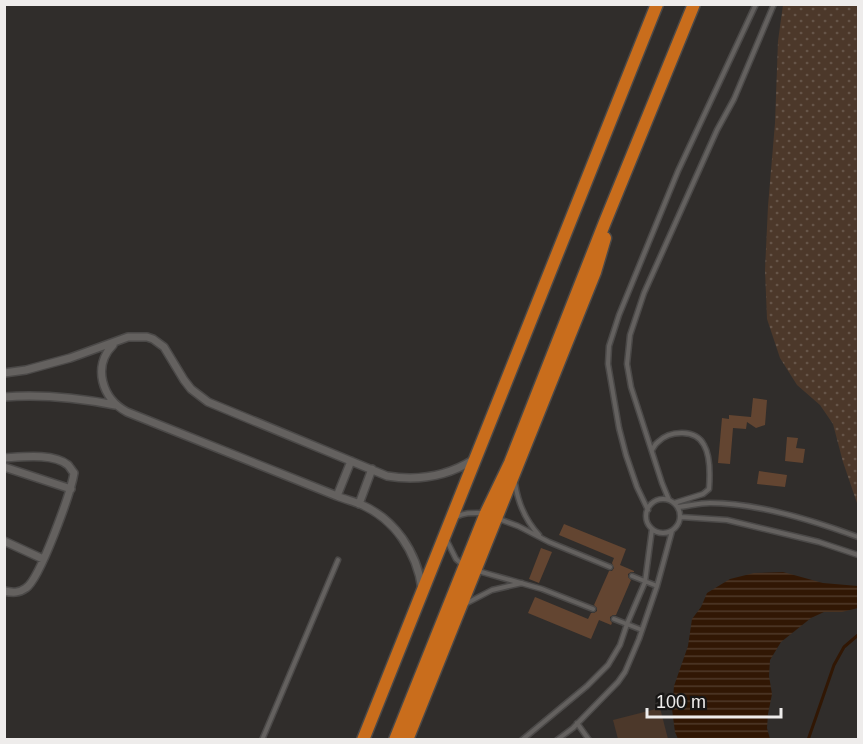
<svg xmlns="http://www.w3.org/2000/svg" width="863" height="744" font-family="Helvetica,sans-serif">
  <style>
    .grass { fill: url(#grass-dots) }
    .park { fill: #4c382a }
    .water { fill: url(#water-rules) }
    .lines { fill: none; stroke-linecap: round; stroke-linejoin: round }
    .stream { stroke: #311704; stroke-width: 3 }
    .building { fill: #634531 }
    .lane-casing { stroke: #4b4948; stroke-width: 7 }
    .street-casing { stroke: #4b4948; stroke-width: 10 }
    .highway-casing { stroke: #4b4948; stroke-width: 15 }
    .lane { stroke: #64615f; stroke-width: 4 }
    .street { stroke: #64615f; stroke-width: 7 }
    .highway { stroke: #c96d1c; stroke-width: 12 }
  </style>
  <defs>
    <pattern id="grass-dots" width="8" height="8" patternUnits="userSpaceOnUse" patternTransform="scale(1.5)"><rect width="8" height="8" fill="#4c382a"/><path d="M2 2h.1M6 6h.1" fill="none" stroke="#665549" stroke-width="1.8" stroke-linecap="round"/></pattern>
    <pattern id="water-rules" width="6" height="5" patternUnits="userSpaceOnUse" patternTransform="scale(1.5)"><rect width="6" height="5" fill="#311704"/><path d="M0 2.5h6" fill="none" stroke="#4f3929"/></pattern>
  </defs>
  <rect width="100%" height="100%" fill="#302d2b"/>
  <path class="grass" d="M783,5H858V506L843,462L833,424L820,405L797,385L780,358L767,319L765,270L768,206L775,123L778,41Z"/>
  <path class="park" d="M660,708L668,739H618L613,720Z"/>
  <path class="water" d="M783,572L823,583L858,586V608L842,612H824L811,618L781,642L770,660L769,676L772,694L768,714L767,728L770,739H678L675,732L672,709L674,686L688,646L692,619L701,607L707,593L730,579L754,573Z"/>
  <g class="lines">
    <path class="stream" d="M808,740L834,665L844,647L858,635"/>
  </g>
  <path class="building" d="M753,398L767,400L765,425L756,428L747,422L746,429L733,428L730,464L718,463L722,418L729,419V415L751,417Z
    M787,437L798,438L796,448L805,449L803,463L785,461Z
    M759,471L787,475L785,487L757,484Z
    M564,524L626,549L620,565L634,571V572H631L628,574V577L631,580L616,615H613L610,617V620L612,623L611,625L599,620L591,639L528,613L535,597L588,619L591,613H594L597,611V608L594,605L609,571H612L614,568L612,563L614,558L559,535Z
    M541,548L552,552L539,583L529,579Z"/>
  <g class="lines">
    <g class="lane-casing">
      <path id="lane" d="M652,450C654,447 655,444 658,442C670,430 696,429 704,445C711,457 710,476 709,489L703,494L674,503
        M515,483C518,503 526,521 539,535
        M646 516a17 17 0 1 1 34 0a17 17 0 1 1-34 0Z
        M669,500L662,483L631,387L627,364L630,335L644,293L717,130L734,99L774,4
        M678,507C688,506 700,503 710,503C757,503 815,521 858,537
        M648,510L637,487L626,455L619,428L608,364L609,346L619,315L678,171L756,4
        M456,517C465,512 474,513 484,513
        M681,517L727,520L819,542L858,555
        M499,519L518,526L549,542L610,567
        M446,539L456,559L463,565
        M478,571L542,589L593,609
        M632,576L657,586
        M467,603L492,590L522,583
        M614,619L642,630
        M577,723L589,740
        M262,740L338,560
        M522,740L587,686L608,665L620,645L627,624L645,582L652,529
        M557,740L573,728L618,682L625,672L639,639L657,586L672,531"/>
    </g>
    <g class="street-casing">
      <path id="street" d="M113,345C92,366 102,399 127,412L337,496C344,499 352,501 360,504C395,519 417,552 422,589
        M4,373L26,370L70,358L128,337H147L153,339L164,347L184,380L191,389L208,402L387,476C418,481 446,477 473,460
        M4,397C42,394 79,398 115,405
        M4,458C22,457 53,453 68,465C69,466 73,472 74,473C71,492 40,579 26,588C19,593 13,593 4,591
        M4,467L71,489
        M337,496L351,461
        M359,504L372,469
        M4,541L43,559"/>
    </g>
    <g class="highway-casing">
      <path id="highway" d="M363,740L657,4
        M395,740L486,513L510,463L605,222L694,4
        M407,740L595,272L605,238"/>
    </g>
    <use href="#lane" class="lane"/>
    <use href="#street" class="street"/>
    <use href="#highway" class="highway"/>
  </g>
  <rect width="863" height="744" fill="none" stroke="#eeeceb" stroke-width="12"/>
  <path d="M647 708v9h134v-9" fill="none" stroke="#eeeceb" stroke-width="3"/>
  <text x="656" y="708" font-size="18" fill="#eeeceb" stroke="#171615" stroke-width="4.5" paint-order="stroke">100 m</text>
</svg>
